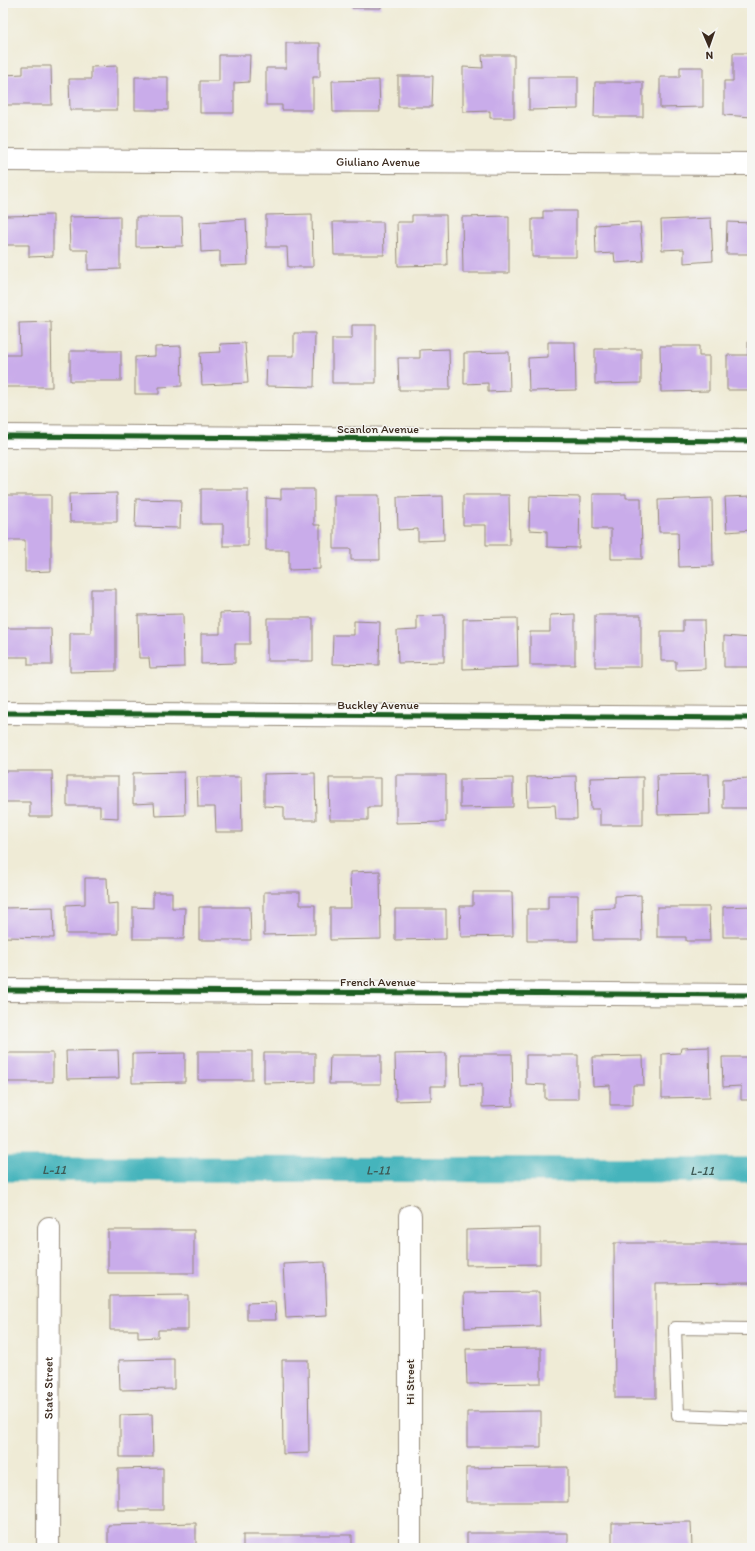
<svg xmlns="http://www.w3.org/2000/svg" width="755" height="1551" font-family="Itim,sans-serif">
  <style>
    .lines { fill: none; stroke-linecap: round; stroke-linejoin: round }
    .canal { stroke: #44b4bc; stroke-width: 25 }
    .building { fill: #c9acea }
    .lane-casing { stroke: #958a7a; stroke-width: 14 }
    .street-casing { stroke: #958a7a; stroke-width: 24 }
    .lane { stroke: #fff; stroke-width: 12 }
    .street { stroke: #fff; stroke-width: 22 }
    .cycleway-casing { stroke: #f6f6f2; stroke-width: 8 }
    .cycleway { stroke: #1b5e20; stroke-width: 5 }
    .labels { text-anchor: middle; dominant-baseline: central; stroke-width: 3; stroke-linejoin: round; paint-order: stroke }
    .street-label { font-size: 12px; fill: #3b2a1e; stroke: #f6f6f2 }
    .water-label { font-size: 13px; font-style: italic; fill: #3e5a55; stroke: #f6f6f2 }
  </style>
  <rect width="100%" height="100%" fill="#f6f6f2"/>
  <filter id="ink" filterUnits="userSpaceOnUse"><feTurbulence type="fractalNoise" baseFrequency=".025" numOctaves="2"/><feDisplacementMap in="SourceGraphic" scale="8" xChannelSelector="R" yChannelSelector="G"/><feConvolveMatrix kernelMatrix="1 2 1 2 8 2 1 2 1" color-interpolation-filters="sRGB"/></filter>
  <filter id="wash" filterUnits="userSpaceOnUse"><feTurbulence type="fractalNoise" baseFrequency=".012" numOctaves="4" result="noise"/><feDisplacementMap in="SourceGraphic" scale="16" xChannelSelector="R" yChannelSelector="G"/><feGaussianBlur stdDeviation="0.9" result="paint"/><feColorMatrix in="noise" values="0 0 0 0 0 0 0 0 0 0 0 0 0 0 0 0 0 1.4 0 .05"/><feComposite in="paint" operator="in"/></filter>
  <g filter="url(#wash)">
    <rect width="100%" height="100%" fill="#efebd6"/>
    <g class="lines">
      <path class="canal" id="s1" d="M3,1169L752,1170"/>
    </g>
    <g id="blocks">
      <path class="building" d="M352,3H381V8H352Z
        M286,43H320V77H313V110H282V105H266V68H286Z
        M733,53H752V117L724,115V81H733Z
        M219,55H250L249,82L234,83V113H200V81H219Z
        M482,55H514V118H490V111L463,112V67L483,68Z
        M23,66H51L52,105H4L3,75L23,74Z
        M117,66V110H70L69,79H91V67Z
        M680,67H703V107L660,108V77H680Z
        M398,76H433L432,107H398Z
        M135,77H168V110H135Z
        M529,77H578V109L529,110Z
        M379,80L380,112H333L332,81Z
        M595,82H643V117H594Z
        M543,211H576V257H532V219H543Z
        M312,214L313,267H288L287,247H266V215Z
        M53,215V256L29,257V245H4V216Z
        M412,215H446L447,265L398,266L397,222H412Z
        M120,216V269L88,270V250H70L69,217Z
        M509,216V273H463L462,217Z
        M136,217H182L183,246L136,247Z
        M711,218L713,261L684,263V249L662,250L661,220Z
        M246,219L248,265L220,266V251L201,252L200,222Z
        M333,222H383L384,255H334Z
        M640,222L643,261L615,263L614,253L596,254L595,225Z
        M727,222L752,223V254H726Z
        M51,322L52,387H5L4,355H20L19,323Z
        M352,325H376V383H332V339H352Z
        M294,333H315L314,387L266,386L267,356H294Z
        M748,341H752V390H727V355H748Z
        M548,342H575L576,390L529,391L528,358L548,357Z
        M245,343L248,383L202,385L200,353L221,352L220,344Z
        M181,346L182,386L159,387V394H135V357L155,356V347Z
        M660,346H699V356H709V391L661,392Z
        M449,349L450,390H399L398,358H420V350Z
        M595,349H641V383L595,384Z
        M70,351H121V381H70Z
        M509,352L510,391L488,392V383L464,384V353Z
        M201,489H248V546H223V524H201Z
        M281,489H314V525H320V569L289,570V550H266V498L281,499Z
        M117,493V522H70L69,494Z
        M593,494H626V498H641L642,559H611V529H593Z
        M4,495H51V571L25,572V540H4Z
        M334,495H379L380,560H351V549H334Z
        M463,495H509L510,545H486V525H463Z
        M443,496L444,540L418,541V529L398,530L397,497Z
        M530,496L580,497L579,548L547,547V531L529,530Z
        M752,496V530L727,532L725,497Z
        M712,498L713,566L679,567L678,532H659L658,500Z
        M136,499L181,500L180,528L135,527Z
        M91,589H116V671L70,672V633H91Z
        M250,612V644H235V663L201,664V634H220V613Z
        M183,614L184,667L150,668L149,658H139L138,615Z
        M575,614V665H530V632H550V615Z
        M444,615V662L398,663L397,631L417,630V616Z
        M595,615H641V667H595Z
        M267,618H313V661H267Z
        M517,618L518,667L463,669V619Z
        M683,620H704L705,669L676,670V661H661V631H683Z
        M354,621L380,622L379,665L332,664L333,635H354Z
        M4,628H51L52,665H28V657H4Z
        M724,636L752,638V667H724Z
        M3,771H52L53,817H30V802H3Z
        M184,772L185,815L155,816L154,803L133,804V773Z
        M315,773L316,820H284V807L264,806V774Z
        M709,774L710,814L658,815L657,775Z
        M396,775H446V822L396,823Z
        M576,776L577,819H556L555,805L528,806L527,777Z
        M67,777H118V818L100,817V806H67Z
        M197,777H241L242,832H216L215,807H198Z
        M643,777V825H600V809H591L590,778Z
        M329,778H381V807H368V820H330Z
        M513,778V807L460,808V779Z
        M752,778V808H723V779Z
        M380,871L381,939L330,940V908H351L350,872Z
        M85,878H107L108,904L118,903V934H66V905L85,904Z
        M153,892H172V908H185L184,939H133V907L153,908Z
        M264,892H300V905H315V934L264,935Z
        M473,892H512L513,936L461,937L460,906H473Z
        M548,895H578V941H527V909H548Z
        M641,895L642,940H593L592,909L615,908V896Z
        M752,906V937H723V907Z
        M53,907L54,938L3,937V908Z
        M199,907H250L251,940H199Z
        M657,907H709L710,941H686V937H657Z
        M395,909H446V939L395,940Z
        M709,1047L710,1097L662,1098V1054L680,1053L681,1048Z
        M118,1050L119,1078L67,1079L66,1051Z
        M198,1051H252V1080H198Z
        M3,1053H53V1082H3Z
        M185,1053V1082L132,1083V1054Z
        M264,1053H315V1082L264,1083Z
        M446,1053V1086H431V1100L396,1101L395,1054Z
        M460,1054H512L513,1106L482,1107V1084L461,1085Z
        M330,1055H381V1084H329Z
        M526,1055H578V1099H545V1085L526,1084Z
        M643,1056L644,1085H633V1105H610V1085L593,1086L592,1057Z
        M722,1057H752V1100H741V1086L723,1087Z
        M540,1228V1264L466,1265V1230Z
        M108,1230H194V1273H108Z
        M614,1243H752V1283L656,1284V1398H615Z
        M325,1262L327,1316L286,1318L283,1264Z
        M539,1292L540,1326L465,1328L464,1293Z
        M188,1295V1330H158V1337L138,1338V1330H110V1296Z
        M275,1302L276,1320H247V1303Z
        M541,1348V1383L467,1384L466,1349Z
        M174,1359V1389L120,1390L119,1360Z
        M282,1360H308L309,1453L283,1454Z
        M541,1411V1447H467V1412Z
        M152,1414L153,1457H120V1415Z
        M568,1467V1502H466V1468Z
        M163,1468V1510H118V1469Z
        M691,1522L692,1548H612V1523Z
        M196,1523V1548H108V1525Z
        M467,1533H568V1548H467Z
        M243,1535H352V1548H243Z"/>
    </g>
  </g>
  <g filter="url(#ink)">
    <use href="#blocks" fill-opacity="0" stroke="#958a7a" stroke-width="1"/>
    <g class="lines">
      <g class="lane-casing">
        <path id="lane" d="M752,1329L675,1328L678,1415L752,1418"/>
      </g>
      <g class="street-casing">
        <g id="street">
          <path id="s2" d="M3,160L752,164"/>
          <path d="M3,436L752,441"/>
          <path d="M3,713L752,718"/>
          <path d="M3,990L752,995"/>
          <path d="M410,1216V1548"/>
          <path id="s3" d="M48,1548L49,1228"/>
        </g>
      </g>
      <use href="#lane" class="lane"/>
      <use href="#street" class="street"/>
      <g class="cycleway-casing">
        <path id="cycleway" d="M3,436L752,441
          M3,713L752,718
          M3,990L752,995"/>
      </g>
      <use href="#cycleway" class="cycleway"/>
    </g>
  </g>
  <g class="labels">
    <g class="street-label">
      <text stroke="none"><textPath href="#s2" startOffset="375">Giuliano Avenue</textPath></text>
      <text x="378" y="429">Scanlon Avenue</text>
      <text x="378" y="705">Buckley Avenue</text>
      <text x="378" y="982">French Avenue</text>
      <text transform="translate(410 1382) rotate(-90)">Hi Street</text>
      <text stroke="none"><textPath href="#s3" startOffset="160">State Street</textPath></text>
    </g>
    <g class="water-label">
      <text stroke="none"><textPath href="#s1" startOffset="51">L-11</textPath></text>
      <text stroke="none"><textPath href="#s1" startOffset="375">L-11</textPath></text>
      <text stroke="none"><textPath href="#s1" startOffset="699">L-11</textPath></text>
    </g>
  </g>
  <rect width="755" height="1551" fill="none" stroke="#f6f6f2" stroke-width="16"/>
  <g transform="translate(709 46) rotate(178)" stroke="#f6f6f2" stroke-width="3" paint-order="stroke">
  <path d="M0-3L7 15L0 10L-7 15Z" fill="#3b2a1e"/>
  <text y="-6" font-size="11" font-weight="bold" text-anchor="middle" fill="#3b2a1e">N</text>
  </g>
</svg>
